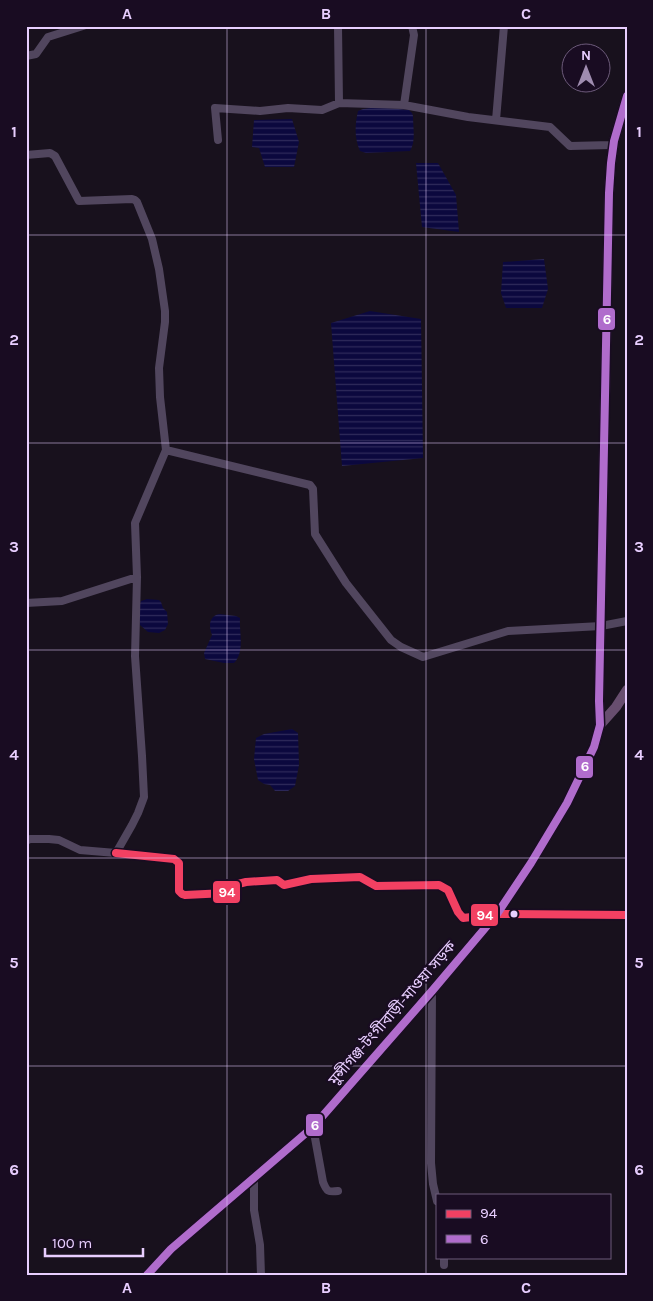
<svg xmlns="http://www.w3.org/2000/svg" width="653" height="1301" font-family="Karla,'Noto Sans Bengali',sans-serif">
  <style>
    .water { fill: url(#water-rules) }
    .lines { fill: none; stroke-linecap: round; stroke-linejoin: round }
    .minor { stroke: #51465e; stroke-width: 8 }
    .major { stroke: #684e6f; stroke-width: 10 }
    .bus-1-casing { stroke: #190c22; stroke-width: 11 }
    .bus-2-casing { stroke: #190c22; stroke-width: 11 }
    .bus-1 { stroke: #f24062; stroke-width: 8 }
    .bus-2 { stroke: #b06ccc; stroke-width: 8 }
    .grid { fill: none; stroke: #e8ceff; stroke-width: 1; stroke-opacity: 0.55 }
    .bus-dot { fill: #e8ceff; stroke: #190c22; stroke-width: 2 }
    .labels { text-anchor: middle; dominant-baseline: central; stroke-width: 4.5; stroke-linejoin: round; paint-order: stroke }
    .street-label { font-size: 15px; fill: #e8ceff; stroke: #190c22 }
    .line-badge { stroke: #190c22; stroke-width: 2 }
    .badge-label { font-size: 14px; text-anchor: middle; font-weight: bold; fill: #fff }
    .neatline { fill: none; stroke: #e8ceff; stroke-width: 2 }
    .grid-label { font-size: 16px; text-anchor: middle; font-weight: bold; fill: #e8ceff }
  </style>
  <defs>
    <pattern id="water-rules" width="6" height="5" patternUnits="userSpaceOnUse" patternTransform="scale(1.25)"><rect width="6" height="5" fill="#0b083e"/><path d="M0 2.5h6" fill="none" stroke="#2f2b5b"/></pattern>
  </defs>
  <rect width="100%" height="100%" fill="#18111d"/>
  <path class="water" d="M377,107L409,110L412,113L413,116C413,127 416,142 410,151L366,153L360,151C354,137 355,125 358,111L363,109Z
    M292,119L299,142L294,167H265L259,148L252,147L254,120Z
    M416,163H438L456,195L459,232L422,227Z
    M544,259L548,289L542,308H506L501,293L503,262Z
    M370,311L421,319L423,458L342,466L331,323Z
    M147,599L159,600L161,602L163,608L167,612L168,624L165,630L159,633L148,632L140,625L139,606L141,601Z
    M219,614L236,616L240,618C239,632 245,652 234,663H224L205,659L204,653L212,635C209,627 208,617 219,614Z
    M292,729L298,733L299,765L295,786L288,791H275L270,785L264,784L258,780L254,759L256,738L264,734Z"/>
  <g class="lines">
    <path class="minor" d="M338,26L339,103
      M412,26L414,35L404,105L468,117L550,127L570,146L611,145L614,141
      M26,56L36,54L48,37L83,26
      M496,120L504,26
      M218,140L215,108L260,111L288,108L322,110L339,103L404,105
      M26,155L50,153L55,156L79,201L132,199L135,200L137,202L152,239L159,269L165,311V322L159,368L160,397L166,450L310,485L313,489L315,534L346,583L391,640L401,647L423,657L508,631L601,626L627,621
      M26,603L62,601L137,577
      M26,841L30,839H49L59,840L80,850L116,853L132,825L138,813L144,797L142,756L135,656L137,577L135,523L166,450
      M116,853L174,859L179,863V891L182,894L185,895L226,893L234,885L246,882L277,880L284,885L311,879L360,877L376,886L439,885L448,890L458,912L463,918L497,914L627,915
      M432,991L431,1163L433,1184L437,1201
      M313,1127L323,1182C327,1192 328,1192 338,1191
      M254,1176V1210L260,1245L261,1275
      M444,1257V1265"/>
    <path class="major" d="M600,725L616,707L627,690
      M147,1275L171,1249L313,1127L432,991L497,914L531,863L567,803L594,747L600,725L599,701L609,193L611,163L614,141L627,96"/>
    <g class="bus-1-casing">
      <path id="bus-1" d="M116,853L174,859L179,863V891L182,894L185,895L226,893L234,885L246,882L277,880L284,885L311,879L360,877L376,886L439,885L448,890L458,912L463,918L497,914L627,915"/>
    </g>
    <g class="bus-2-casing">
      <path id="bus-2" d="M147,1275L171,1249L313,1127L432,991L497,914L531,863L567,803L594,747L600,725L599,701L609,193L611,163L614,141L627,96"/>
    </g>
    <use href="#bus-1" class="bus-1"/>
    <use href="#bus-2" class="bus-2"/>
  </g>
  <path class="grid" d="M227,26V1275M426,26V1275M26,235H627M26,443H627M26,650H627M26,858H627M26,1066H627"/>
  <circle class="bus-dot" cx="514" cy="914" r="4.5"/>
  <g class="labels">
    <g class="street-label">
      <text transform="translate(392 1013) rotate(-49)">মুন্সীগঞ্জ-টংগীবাড়ী-মাওয়া সড়ক</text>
    </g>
  </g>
  <g class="line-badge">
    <rect x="597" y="307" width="19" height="24" rx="5" fill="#b06ccc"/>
    <rect x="575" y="755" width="19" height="24" rx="5" fill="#b06ccc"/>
    <rect x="212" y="880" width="29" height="24" rx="5" fill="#f24062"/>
    <rect x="470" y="903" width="29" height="24" rx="5" fill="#f24062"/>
    <rect x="305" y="1113" width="19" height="24" rx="5" fill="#b06ccc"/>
  </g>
  <g class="badge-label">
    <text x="607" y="324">6</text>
    <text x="585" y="771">6</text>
    <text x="227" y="897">94</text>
    <text x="485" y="920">94</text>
    <text x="315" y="1130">6</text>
  </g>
  <rect width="653" height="1301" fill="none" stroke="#190c22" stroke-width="55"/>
  <rect x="436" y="1194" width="175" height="65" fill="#190c22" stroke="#6c5a7a"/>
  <rect x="446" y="1210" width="25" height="8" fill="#f24062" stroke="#6c5a7a"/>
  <text x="480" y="1218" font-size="15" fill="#e8ceff">94</text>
  <rect x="446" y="1235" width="25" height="8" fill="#b06ccc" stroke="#6c5a7a"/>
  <text x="480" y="1244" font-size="15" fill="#e8ceff">6</text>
  <g transform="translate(586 68)"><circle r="24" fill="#190c22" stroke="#6c5a7a"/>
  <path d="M0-4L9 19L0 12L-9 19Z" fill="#9f8cb0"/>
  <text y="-8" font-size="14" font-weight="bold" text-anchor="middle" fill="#e8ceff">N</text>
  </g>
  <path d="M45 1248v8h98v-8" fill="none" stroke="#e8ceff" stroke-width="2.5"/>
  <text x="52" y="1248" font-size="15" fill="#e8ceff" stroke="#190c22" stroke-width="4" paint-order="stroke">100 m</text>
  <rect x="28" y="28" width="598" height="1246" class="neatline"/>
  <g class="grid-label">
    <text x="127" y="19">A</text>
    <text x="326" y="19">B</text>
    <text x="526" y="19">C</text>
    <text x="14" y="137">1</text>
    <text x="639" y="137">1</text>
    <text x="14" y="345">2</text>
    <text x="639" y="345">2</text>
    <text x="14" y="552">3</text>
    <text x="639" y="552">3</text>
    <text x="14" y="760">4</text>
    <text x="639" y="760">4</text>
    <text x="14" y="968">5</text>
    <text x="639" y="968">5</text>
    <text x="14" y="1175">6</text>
    <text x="639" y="1175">6</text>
    <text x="127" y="1293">A</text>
    <text x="326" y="1293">B</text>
    <text x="526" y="1293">C</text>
  </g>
</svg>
